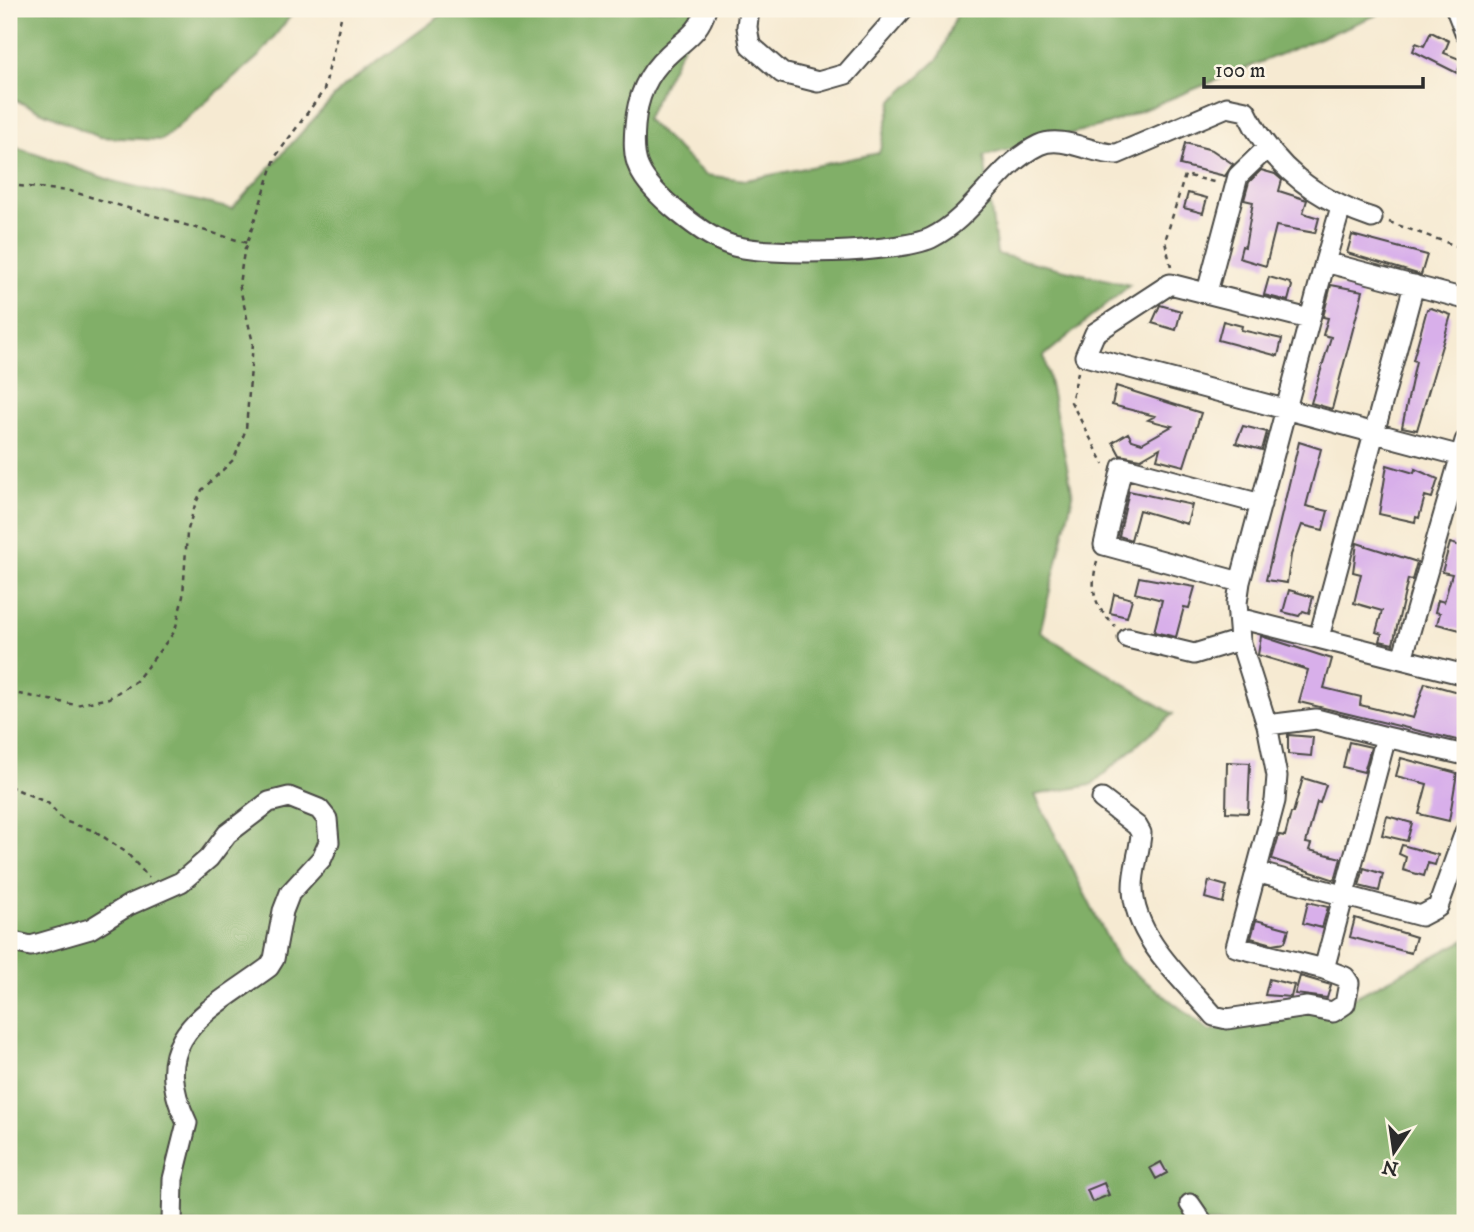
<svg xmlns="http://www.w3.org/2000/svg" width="1474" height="1232" font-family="'IM FELL DW Pica',serif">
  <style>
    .forest { fill: #81af68; stroke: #566d4a; stroke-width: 2 }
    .building { fill: #d8afea }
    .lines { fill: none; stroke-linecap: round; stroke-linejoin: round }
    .minor-casing { stroke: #494844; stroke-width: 23 }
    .path { stroke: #494844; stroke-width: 2.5; stroke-dasharray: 5 5; stroke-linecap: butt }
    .minor { stroke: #fff; stroke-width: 19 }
  </style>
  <rect width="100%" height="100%" fill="#fcf5e5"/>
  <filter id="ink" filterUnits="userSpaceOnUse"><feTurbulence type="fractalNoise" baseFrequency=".0143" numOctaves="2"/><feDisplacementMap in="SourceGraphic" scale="14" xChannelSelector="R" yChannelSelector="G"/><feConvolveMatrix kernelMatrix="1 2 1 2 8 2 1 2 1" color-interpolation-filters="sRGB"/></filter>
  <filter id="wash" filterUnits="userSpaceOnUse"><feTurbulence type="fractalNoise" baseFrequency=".00686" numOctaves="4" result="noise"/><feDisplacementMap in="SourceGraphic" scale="28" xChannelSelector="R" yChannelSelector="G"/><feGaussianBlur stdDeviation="1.57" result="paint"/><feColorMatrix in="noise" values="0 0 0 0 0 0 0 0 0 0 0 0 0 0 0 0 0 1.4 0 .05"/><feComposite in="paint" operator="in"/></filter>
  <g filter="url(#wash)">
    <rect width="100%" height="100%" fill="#f6ead2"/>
    <path class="forest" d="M9,9H296L259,56L162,140L99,137L13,99L12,146L116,182L232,209L343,87L450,9H711L695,22L646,119L705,175L746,180L879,153L892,101L939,58L959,9H1383L1377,15L1108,124L984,156L997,254L1130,285L1044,356L1073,495L1040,632L1173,714L1091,785L1035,795L1118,960L1210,1031L1355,997L1465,940V1223H9Z"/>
    <g id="blocks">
      <path class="building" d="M1431,32L1449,41L1444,53L1462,60L1457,73L1413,51L1416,43L1424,46Z
        M1185,143L1212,150L1233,164L1225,176L1180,165Z
        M1261,170L1275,174L1282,180L1279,191L1307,200L1303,213L1319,218L1315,233L1276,226L1266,266L1239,258L1242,246L1245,247L1253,202L1244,200L1249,182Z
        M1188,193L1207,198L1203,213L1184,208Z
        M1352,235L1427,255L1421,275L1347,253Z
        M1269,277L1290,283L1292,286L1288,301L1264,295Z
        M1331,285L1363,291L1332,409L1311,403L1331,337L1323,335L1328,318L1323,317Z
        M1160,305L1181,311L1176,330L1152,323Z
        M1431,308L1451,315L1417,430L1402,427L1416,361L1413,360L1427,309Z
        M1223,321L1242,326L1241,330L1282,339L1278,356L1218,340Z
        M1116,386L1201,413L1184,466L1157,459L1160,448L1141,459L1120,455L1113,442L1128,433L1132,440L1142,443L1172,426L1148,420L1155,416L1112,405Z
        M1243,426L1267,432L1262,450L1236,443Z
        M1299,442L1321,449L1306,506L1328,511L1323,530L1302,525L1291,555L1287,583L1266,580Z
        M1387,465L1414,473L1415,469L1438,479L1432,498L1425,496L1419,518L1416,517L1415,522L1379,514Z
        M1129,491L1192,505L1187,524L1139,510L1131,540L1119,536Z
        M1357,543L1417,562L1412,580L1408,579L1393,644L1380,641L1382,634L1376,632L1382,611L1354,603L1361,574L1353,572Z
        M1450,543L1465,547V610L1460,630L1437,624L1440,613L1435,612L1438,600L1444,602L1452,574L1442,572Z
        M1139,577L1195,587L1189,608L1184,607L1176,637L1154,632L1162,600L1135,593Z
        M1289,590L1313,597L1309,613L1303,611L1299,616L1283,612Z
        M1114,594L1132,599L1127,617L1110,613Z
        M1261,636L1332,659L1324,688L1361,697L1360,705L1413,718L1425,683L1465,694V742L1299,702L1308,670L1258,655Z
        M1288,735L1313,737L1311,756L1288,754Z
        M1349,742L1371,747L1364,772L1343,767Z
        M1401,758L1457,773L1449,821L1419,814L1427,784L1396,776Z
        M1227,762L1250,763L1248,813L1226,812Z
        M1303,778L1326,785L1320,803L1317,802L1306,843L1311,844L1309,850L1341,858L1335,880L1272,859L1279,835L1285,836L1291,813H1293Z
        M1387,816L1412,823L1407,841L1382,835Z
        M1402,845L1438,855L1435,865L1428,863L1424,876L1403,870L1406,857L1399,854Z
        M1364,868L1383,874L1379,891L1359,886Z
        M1209,881L1227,886L1223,903L1205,898Z
        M1308,902L1328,907L1322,928L1303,923Z
        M1355,918L1416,937L1411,953L1350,937Z
        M1256,920L1289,929L1285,942L1273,944L1251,938Z
        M1300,976L1331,985L1327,998L1295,994Z
        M1269,979L1294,985L1291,997L1265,995Z
        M1161,1162L1167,1173L1156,1179L1150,1168Z
        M1104,1183L1109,1195L1092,1202L1087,1190Z"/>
    </g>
  </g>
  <g filter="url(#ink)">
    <use href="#blocks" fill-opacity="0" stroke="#494844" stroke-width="2"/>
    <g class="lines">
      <g class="minor-casing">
        <path id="minor" d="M706,9C699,34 684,39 667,56C646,75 637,98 635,126C634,139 633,156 639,168C650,194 705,237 731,245C767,257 898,253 931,238C973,218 997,165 1039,145C1063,134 1093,155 1117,154L1227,107L1246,111C1272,166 1315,199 1372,218
          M749,9L747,27L750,45L782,73L818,82L846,74L903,9
          M1456,9L1465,32
          M1325,262L1341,207
          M1207,292L1238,176L1267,148
          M1309,319L1170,284L1095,333L1085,356L1465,457
          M1240,582L1104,545L1122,467L1261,504
          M1238,618L1465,675
          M1319,637L1414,285
          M1128,638L1194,654L1240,640L1237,603L1240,582L1325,262L1465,299
          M1240,640L1267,725L1277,776L1275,801L1236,947L1324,969L1386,737L1465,755
          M1402,659L1465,441
          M1267,725L1316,719L1386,737
          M1102,799L1137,826L1141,833C1140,852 1133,868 1133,887C1133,937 1184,981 1214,1016L1227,1019L1307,1007L1333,1012L1345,1004L1349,983L1345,977L1324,969
          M1256,872L1421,916L1438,907L1465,832
          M9,941L31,946L90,929L129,905L181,882L209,858L227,834L269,802L289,797L319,809L327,819L329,842L322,858L290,893L283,911L274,959L269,967C208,1012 145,1036 187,1123L173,1179L172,1223
          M1190,1204L1203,1223"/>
      </g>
      <path class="path" d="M9,185L70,191L247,243
        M1389,222L1465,249
        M1171,267L1165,241L1185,175L1218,183
        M1078,372L1071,402L1104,464
        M1097,561C1090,590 1093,605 1115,626
        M9,692L76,705L109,698L136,681L175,631L183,596L187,533L195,505L202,490L234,459L246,429L253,343L239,284L244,252L276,156L324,90L343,9
        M9,786L48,803L64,821L95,831L127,853L149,878"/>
      <use href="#minor" class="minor"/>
    </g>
  </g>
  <rect width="1474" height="1232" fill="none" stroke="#fcf5e5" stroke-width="35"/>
  <g transform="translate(1394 1152) rotate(193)" stroke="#fcf5e5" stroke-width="5" paint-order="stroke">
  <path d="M0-5L12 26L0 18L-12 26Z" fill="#2b2b2b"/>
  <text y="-10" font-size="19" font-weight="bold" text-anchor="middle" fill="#2b2b2b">N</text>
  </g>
  <path d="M1204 77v10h219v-10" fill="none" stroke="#2b2b2b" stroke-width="3.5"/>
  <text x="1215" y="77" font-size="21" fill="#2b2b2b" stroke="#fcf5e5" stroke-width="5" paint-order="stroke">100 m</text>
</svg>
